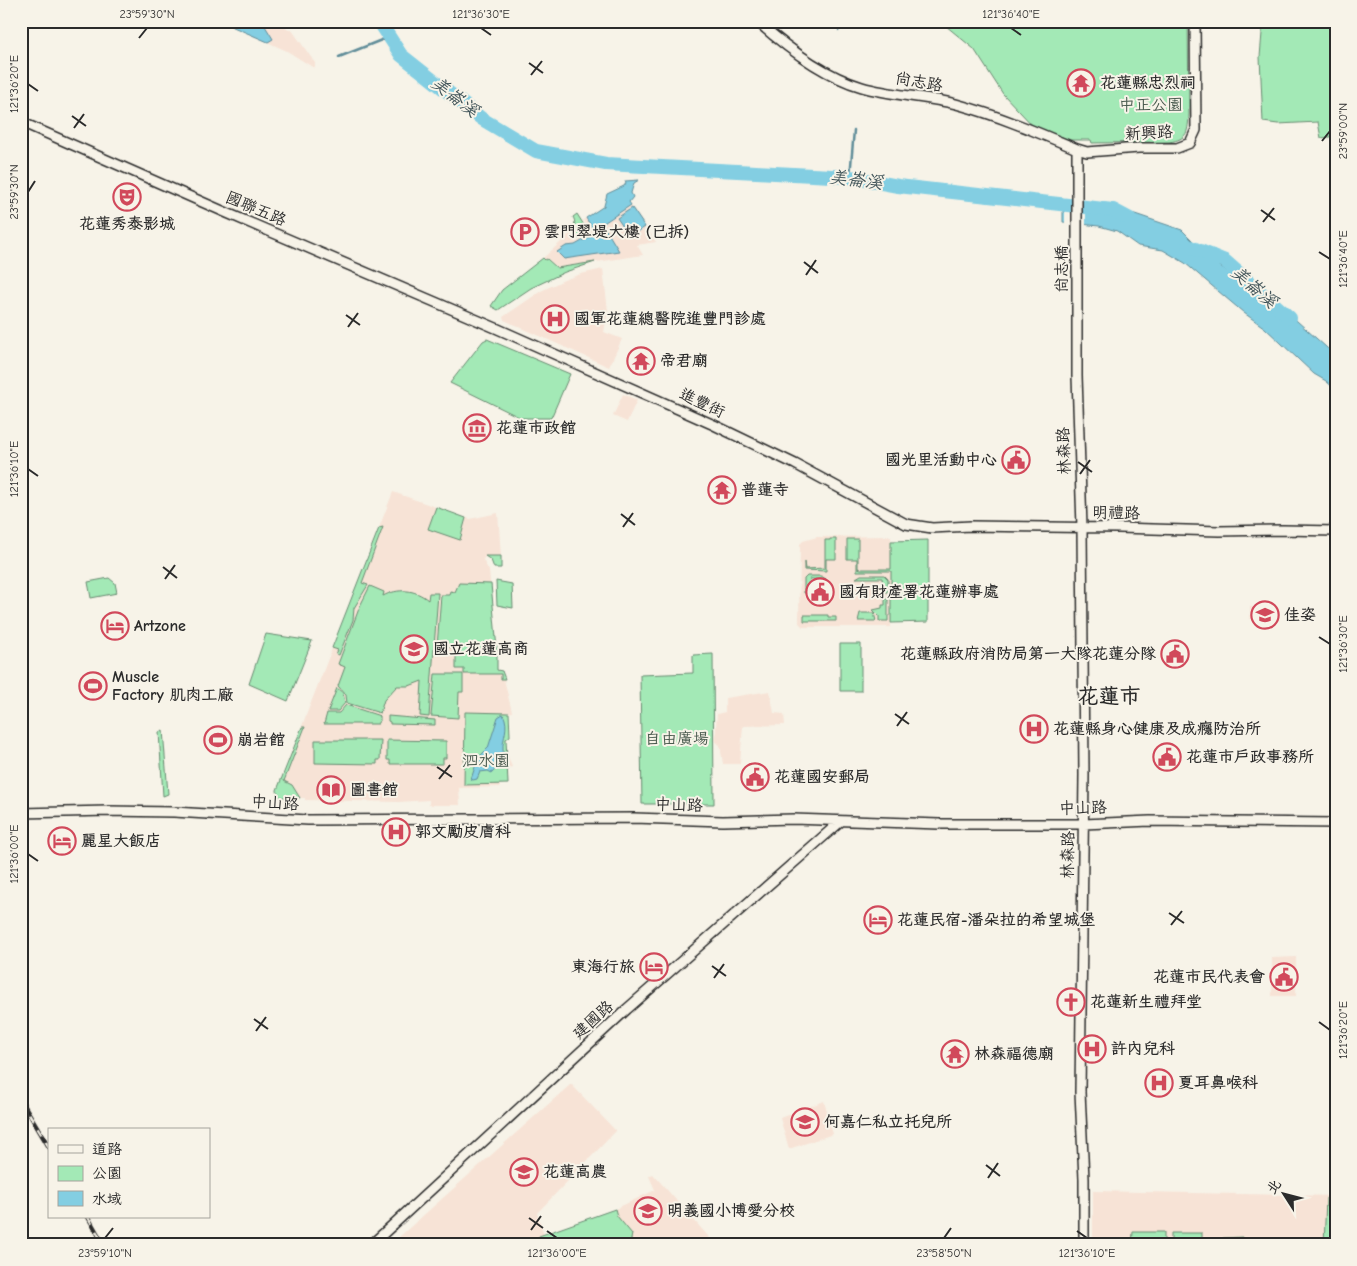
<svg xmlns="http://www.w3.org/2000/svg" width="1357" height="1266" font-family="'Comic Neue','LXGW WenKai TC',sans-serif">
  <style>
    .built { fill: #f7e3d6 }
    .green { fill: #a3e9b6; stroke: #678a70 }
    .water { fill: #83cee2; stroke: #608d99 }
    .pier { fill: #f7f3e8 }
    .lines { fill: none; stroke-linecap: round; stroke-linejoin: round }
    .stream { stroke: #608d99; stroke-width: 2.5 }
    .river { stroke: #83cee2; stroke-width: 14 }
    .tertiary-casing { stroke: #2b2b2b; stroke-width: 12 }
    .tertiary { stroke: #f7f3e8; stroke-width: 9 }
    .rail-casing { stroke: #2b2b2b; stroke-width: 4.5 }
    .rail { stroke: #f7f3e8; stroke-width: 2.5; stroke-dasharray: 8; stroke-linecap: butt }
    .ticks { fill: none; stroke: #2b2b2b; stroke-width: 2 }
    .labels { text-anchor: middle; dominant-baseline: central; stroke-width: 4; stroke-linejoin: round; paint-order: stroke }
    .street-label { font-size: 16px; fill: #2b2b2b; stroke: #f7f3e8 }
    .poi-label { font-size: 16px; font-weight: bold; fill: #2b2b2b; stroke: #f7f3e8; text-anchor: start }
    .park-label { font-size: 16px; fill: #495a4e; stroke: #f7f3e8 }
    .water-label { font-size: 18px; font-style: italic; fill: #415459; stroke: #f7f3e8 }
    .district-label { font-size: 21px; font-weight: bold; fill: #2b2b2b; stroke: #f7f3e8 }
    .neatline { fill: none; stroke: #2b2b2b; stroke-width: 2 }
    .ticks-label { font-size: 12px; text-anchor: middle; fill: #2b2b2b }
  </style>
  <rect width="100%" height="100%" fill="#f7f3e8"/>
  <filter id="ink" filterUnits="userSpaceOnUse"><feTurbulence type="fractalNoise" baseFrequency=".02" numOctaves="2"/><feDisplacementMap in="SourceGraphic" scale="10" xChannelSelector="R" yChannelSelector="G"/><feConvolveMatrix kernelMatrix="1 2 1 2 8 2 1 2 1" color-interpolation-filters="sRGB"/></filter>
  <g filter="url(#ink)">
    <path class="built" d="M233,21H282L288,30H292L315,63V66L314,68L287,51L231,26Z
      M631,205L656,242L637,245L643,255L557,268L548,259L546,261L543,258L570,234L577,242L591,234L583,220L586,218L594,230Z
      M603,269L608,311L604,332L622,339L609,367L504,320L503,317L541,291L564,280L581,274Z
      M623,394L637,400L627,422L613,416Z
      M393,492L470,519L498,513L501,556H485L483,560L489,571L497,649V670L502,671L512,712L485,717L493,736L507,754L512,767L499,770L500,787L459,788L460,805H429V800L399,802L305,800V798L278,797L277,790Z
      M891,536V627H803L799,623L800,544L803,541L817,537Z
      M1250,607L1279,608V620L1250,619Z
      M770,691L774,713L784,714L785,725L743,726L740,764H723L720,745L715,741L717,714L725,712V698Z
      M1296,957V996H1272V958Z
      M571,1084L616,1131L537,1213L544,1235L615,1209L655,1190L649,1176L653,1174L716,1245H390Z
      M824,1101L833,1134L789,1149L780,1118Z
      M1093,1191L1336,1196V1245H1093Z"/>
    <path class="green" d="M940,21H1188L1189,114C1188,132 1188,139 1169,142L1092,143L1091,140H1071L1034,127L1003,94L974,49Z
      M1263,21H1336V134L1330,135V137L1321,138L1318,122L1278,124L1263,122L1260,57Z
      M577,214L589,233L578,239L571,231C575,227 576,222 573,217Z
      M543,258L545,260L547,259L557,268L595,262L565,272L531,288L498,310L491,306L502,290Z
      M487,339L570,374L551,418H521L450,383L483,341Z
      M436,507L466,518L460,540L428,529Z
      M383,527L362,583L368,585L354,608L353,620L339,655L336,654L338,650L332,648L379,528Z
      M830,539H836V559H826V571L804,570V562L805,569L825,568V540H830Z
      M847,539H858V568L861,569H891V541L928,540V622L891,623V571H857V559H847Z
      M485,556H501V568H494L491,560Z
      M861,575H884L888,579V592H883L882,578H856Z
      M807,576H821L826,579H810L809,589L807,593H804V579Z
      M109,578L115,583L117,593L91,598L88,582Z
      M496,581L512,584L513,608L497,605Z
      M459,583L491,584L497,649V670L502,671L505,679H501V674H464V669H456V647H437L441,595H449L450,591L455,592Z
      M370,586L384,592L383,596C398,588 415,589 428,600L429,593H438L429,717L420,716L422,681L409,686H397L384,700L380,713L347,703L346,695L338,686L345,667L338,664L360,606Z
      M885,599H888V621H879V616L873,610L882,608V605H885Z
      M860,613H874L876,621H858Z
      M804,615H828V617H836V621H804Z
      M266,634L312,641L288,701L249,684Z
      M840,644H861V691H840Z
      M713,654L714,804H642L640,675L693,673V655Z
      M435,674H463V692H459L458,718L431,716Z
      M337,688L343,693L345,703L338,711H328Z
      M346,705L380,716V721L378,722V724H324L327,713H339Z
      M465,712L509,713L510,736L506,739L508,784L464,785Z
      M388,716L435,720V725L390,724V722L388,721Z
      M302,727H305L284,781L292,785L300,798L278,797L277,790Z
      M163,730L168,794L163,796L159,732Z
      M315,740H381L380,760H377V764L315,763Z
      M387,740L446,741V758H443V764H390V760H387Z
      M1326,1198H1336V1245H1324Z
      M615,1209L617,1216L632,1234L630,1245H534L539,1236Z
      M1133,1232H1164V1245H1132Z
      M1171,1233H1202V1245H1171Z
      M1242,1237V1245H1223V1238Z"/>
    <path class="water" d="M233,21H262L273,39L268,42L231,26Z
      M639,180L634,183L631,193L633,197L629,202L631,205L593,230L586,218L604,206L607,194L624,186L626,183L625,181Z
      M1063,203L1135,214L1182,230L1213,261L1297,321L1336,356V390L1326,381L1314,374L1265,328L1244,313L1185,263L1163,250L1138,246L1117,231L1099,226L1063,222Z
      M632,208L645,227L630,237L617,218Z
      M605,228L619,251L564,259L557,252L566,246L575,245Z
      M503,714C510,728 502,737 503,750C503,753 505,758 506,762L501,763L492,773L488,771L480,772L477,779L473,780L471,779L478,758L488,748L498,717Z"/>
    <path class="pier" d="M1065,201L1086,204V227L1065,225Z"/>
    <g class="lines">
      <path class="stream" d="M839,21V30
        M339,57L389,37
        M850,177L854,130"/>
      <path class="river" d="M379,21L401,55L482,119L536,151L606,164L850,177L898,186L1113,210L1130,219
        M1188,246L1225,261L1290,318"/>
      <g class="tertiary-casing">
        <path id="tertiary" d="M757,21C786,47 825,76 862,87C893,96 925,96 956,104C997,115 1037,132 1077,149V376L1082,527L1084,775L1080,1092L1084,1179V1245
          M21,122L227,213L498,329L714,425L795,464L906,524L932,528L971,526L1119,528L1219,531L1283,530L1336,531
          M1077,149L1087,152L1139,148H1177L1190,143L1196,130L1195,21
          M21,813L108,811L174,812L308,820L634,818L723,821L793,819L939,824H1084L1150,821L1336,823
          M371,1245L627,1009L840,822"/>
      </g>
      <use href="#tertiary" class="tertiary"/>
      <g class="rail-casing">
        <path id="rail" d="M21,1100L49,1147
          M88,1217L104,1245"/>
      </g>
      <use href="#rail" class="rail"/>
    </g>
  </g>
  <path class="ticks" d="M481,28L491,35M1011,28L1021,35M139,38L147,28M529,63L543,73M531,75L542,61M28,84L38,91M72,116L86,126M74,128L84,114M1322,141L1330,131M28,192L35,181M1261,210L1275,220M1263,222L1274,208M1319,252L1330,259M804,262L818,273M806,275L816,260M346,315L360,325M348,327L358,313M1078,462L1092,472M28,469L38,476M1080,474L1090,460M621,514L635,525M623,527L633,513M163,567L177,578M165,579L175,565M1319,637L1330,644M895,714L909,724M897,726L907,712M437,767L452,777M439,779L450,765M28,854L38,861M1169,913L1184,923M1171,925L1182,911M712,966L726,976M714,978L724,964M254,1019L268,1029M1319,1022L1330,1030M256,1031L266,1017M986,1165L1000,1176M988,1178L998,1163M529,1218L543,1228M531,1230L541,1216M547,1231L557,1238M1077,1231L1087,1238M105,1238L113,1228M944,1238L951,1228"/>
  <defs>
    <g id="temple-ring" transform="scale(1.4375)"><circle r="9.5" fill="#f7f3e8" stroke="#d1495b" stroke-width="1.5"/><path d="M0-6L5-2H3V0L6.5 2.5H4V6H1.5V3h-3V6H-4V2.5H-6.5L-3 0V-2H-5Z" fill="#d1495b"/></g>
    <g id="theatre-ring" transform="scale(1.4375)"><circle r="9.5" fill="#f7f3e8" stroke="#d1495b" stroke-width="1.5"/><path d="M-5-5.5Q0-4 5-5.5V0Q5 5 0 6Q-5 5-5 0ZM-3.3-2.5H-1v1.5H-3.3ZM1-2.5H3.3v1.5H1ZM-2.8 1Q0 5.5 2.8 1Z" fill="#d1495b"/></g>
    <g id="parking-ring" transform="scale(1.4375)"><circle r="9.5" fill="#f7f3e8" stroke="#d1495b" stroke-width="1.5"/><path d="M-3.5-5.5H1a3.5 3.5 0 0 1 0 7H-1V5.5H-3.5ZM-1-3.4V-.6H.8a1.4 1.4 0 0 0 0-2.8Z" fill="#d1495b"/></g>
    <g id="hospital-ring" transform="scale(1.4375)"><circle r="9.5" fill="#f7f3e8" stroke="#d1495b" stroke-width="1.5"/><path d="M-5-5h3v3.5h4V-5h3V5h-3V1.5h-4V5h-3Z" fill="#d1495b"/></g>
    <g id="museum-ring" transform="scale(1.4375)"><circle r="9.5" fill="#f7f3e8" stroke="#d1495b" stroke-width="1.5"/><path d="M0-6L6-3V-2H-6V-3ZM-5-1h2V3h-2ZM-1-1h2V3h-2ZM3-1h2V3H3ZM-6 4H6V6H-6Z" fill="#d1495b"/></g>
    <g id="civic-ring" transform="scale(1.4375)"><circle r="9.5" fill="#f7f3e8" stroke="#d1495b" stroke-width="1.5"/><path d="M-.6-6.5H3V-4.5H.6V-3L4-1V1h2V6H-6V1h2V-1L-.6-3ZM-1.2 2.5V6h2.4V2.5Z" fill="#d1495b"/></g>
    <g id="school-ring" transform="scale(1.4375)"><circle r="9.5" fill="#f7f3e8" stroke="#d1495b" stroke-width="1.5"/><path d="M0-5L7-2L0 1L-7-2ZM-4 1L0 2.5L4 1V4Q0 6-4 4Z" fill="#d1495b"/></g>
    <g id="hotel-ring" transform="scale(1.4375)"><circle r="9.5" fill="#f7f3e8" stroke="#d1495b" stroke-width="1.5"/><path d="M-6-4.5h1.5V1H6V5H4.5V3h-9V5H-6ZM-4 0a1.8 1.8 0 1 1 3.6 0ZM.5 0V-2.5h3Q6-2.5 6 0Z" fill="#d1495b"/></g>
    <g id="stadium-ring" transform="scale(1.4375)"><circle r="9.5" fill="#f7f3e8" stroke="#d1495b" stroke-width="1.5"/><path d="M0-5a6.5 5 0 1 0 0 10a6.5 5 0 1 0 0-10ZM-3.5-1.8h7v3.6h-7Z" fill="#d1495b"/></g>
    <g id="library-ring" transform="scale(1.4375)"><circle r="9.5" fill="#f7f3e8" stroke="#d1495b" stroke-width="1.5"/><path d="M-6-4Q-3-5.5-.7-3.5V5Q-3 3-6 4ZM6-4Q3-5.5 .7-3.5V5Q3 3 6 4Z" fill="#d1495b"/></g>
    <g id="church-ring" transform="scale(1.4375)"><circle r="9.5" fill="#f7f3e8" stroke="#d1495b" stroke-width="1.5"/><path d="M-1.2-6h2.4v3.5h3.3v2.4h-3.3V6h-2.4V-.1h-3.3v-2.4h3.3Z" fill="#d1495b"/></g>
  </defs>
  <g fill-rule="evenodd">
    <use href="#temple-ring" x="1081" y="83"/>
    <use href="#theatre-ring" x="127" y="197"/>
    <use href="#parking-ring" x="525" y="232"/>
    <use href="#hospital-ring" x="555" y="319"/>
    <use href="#temple-ring" x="641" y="361"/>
    <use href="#museum-ring" x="477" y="428"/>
    <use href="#civic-ring" x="1016" y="460"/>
    <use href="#temple-ring" x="722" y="490"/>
    <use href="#civic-ring" x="820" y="592"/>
    <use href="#school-ring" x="1265" y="615"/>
    <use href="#hotel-ring" x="115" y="626"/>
    <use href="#school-ring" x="414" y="649"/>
    <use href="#civic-ring" x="1175" y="654"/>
    <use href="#stadium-ring" x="93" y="686"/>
    <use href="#hospital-ring" x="1034" y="729"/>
    <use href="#stadium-ring" x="218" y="740"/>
    <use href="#civic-ring" x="1167" y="757"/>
    <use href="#civic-ring" x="755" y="777"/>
    <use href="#library-ring" x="331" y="790"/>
    <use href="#hospital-ring" x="396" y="832"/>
    <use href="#hotel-ring" x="62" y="841"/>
    <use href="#hotel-ring" x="878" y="920"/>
    <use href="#hotel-ring" x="654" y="967"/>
    <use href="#civic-ring" x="1284" y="977"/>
    <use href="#church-ring" x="1071" y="1002"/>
    <use href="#hospital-ring" x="1092" y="1049"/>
    <use href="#temple-ring" x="955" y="1054"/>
    <use href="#hospital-ring" x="1159" y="1083"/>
    <use href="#school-ring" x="805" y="1122"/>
    <use href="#school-ring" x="524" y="1172"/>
    <use href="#school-ring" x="648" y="1211"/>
  </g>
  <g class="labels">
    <g class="street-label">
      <text transform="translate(919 82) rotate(10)">尚志路</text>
      <text transform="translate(1149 133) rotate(-3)">新興路</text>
      <text transform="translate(256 209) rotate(23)">國聯五路</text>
      <text transform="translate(1062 269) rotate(-90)">尚志橋</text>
      <text transform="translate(702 403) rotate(25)">進豐街</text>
      <text transform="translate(1064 451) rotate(-92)">林森路</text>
      <text transform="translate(1116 513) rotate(1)">明禮路</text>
      <text transform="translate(275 803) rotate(4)">中山路</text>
      <text transform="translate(679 805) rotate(2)">中山路</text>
      <text transform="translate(1083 808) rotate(-1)">中山路</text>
      <text transform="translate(1068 855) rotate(-89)">林森路</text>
      <text transform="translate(593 1020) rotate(-42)">建國路</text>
    </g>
    <g class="poi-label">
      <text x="1100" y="83">花蓮縣忠烈祠</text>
      <text x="127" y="224" text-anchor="middle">花蓮秀泰影城</text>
      <text x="544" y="232">雲門翠堤大樓 (已拆)</text>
      <text x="574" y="319">國軍花蓮總醫院進豐門診處</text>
      <text x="660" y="361">帝君廟</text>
      <text x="496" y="428">花蓮市政館</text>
      <text x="997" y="460" text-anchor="end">國光里活動中心</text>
      <text x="741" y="490">普蓮寺</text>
      <text x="839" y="592">國有財產署花蓮辦事處</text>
      <text x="1284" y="615">佳姿</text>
      <text x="134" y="626">Artzone</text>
      <text x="433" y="649">國立花蓮高商</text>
      <text x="1156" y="654" text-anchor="end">花蓮縣政府消防局第一大隊花蓮分隊</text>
      <text x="112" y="677">Muscle<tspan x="112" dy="18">Factory 肌肉工廠</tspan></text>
      <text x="1053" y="729">花蓮縣身心健康及成癮防治所</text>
      <text x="237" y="740">崩岩館</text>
      <text x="1186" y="757">花蓮市戶政事務所</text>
      <text x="774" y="777">花蓮國安郵局</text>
      <text x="350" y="790">圖書館</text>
      <text x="415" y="832">郭文勵皮膚科</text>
      <text x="81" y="841">麗星大飯店</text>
      <text x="897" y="920">花蓮民宿-潘朵拉的希望城堡</text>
      <text x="635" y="967" text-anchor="end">東海行旅</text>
      <text x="1265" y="977" text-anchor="end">花蓮市民代表會</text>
      <text x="1090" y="1002">花蓮新生禮拜堂</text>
      <text x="1111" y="1049">許內兒科</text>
      <text x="974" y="1054">林森福德廟</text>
      <text x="1178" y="1083">夏耳鼻喉科</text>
      <text x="824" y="1122">何嘉仁私立托兒所</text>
      <text x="543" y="1172">花蓮高農</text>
      <text x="667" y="1211">明義國小博愛分校</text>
    </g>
    <g class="park-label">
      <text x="1151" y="105">中正公園</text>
      <text x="677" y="739">自由廣場</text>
      <text x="486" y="761">泗水園</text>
    </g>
    <g class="water-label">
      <text transform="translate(455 97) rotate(38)">美崙溪</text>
      <text transform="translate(856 180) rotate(7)">美崙溪</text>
      <text transform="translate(1254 287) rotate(41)">美崙溪</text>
    </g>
    <g class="district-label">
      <text x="1109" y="696">花蓮市</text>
    </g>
  </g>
  <rect width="1357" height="1266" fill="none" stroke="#f7f3e8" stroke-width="55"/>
  <rect x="48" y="1128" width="162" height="90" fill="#f7f3e8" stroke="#a5a39c"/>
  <rect x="58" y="1145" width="25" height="8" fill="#f7f3e8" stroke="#a5a39c"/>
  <text x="92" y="1154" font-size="15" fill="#2b2b2b">道路</text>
  <rect x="58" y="1166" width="25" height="15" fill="#a3e9b6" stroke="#a5a39c"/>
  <text x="92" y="1178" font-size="15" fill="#2b2b2b">公園</text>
  <rect x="58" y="1191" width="25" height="15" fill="#83cee2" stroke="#a5a39c"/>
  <text x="92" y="1204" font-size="15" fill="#2b2b2b">水域</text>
  <g transform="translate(1284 1194) rotate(306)" stroke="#f7f3e8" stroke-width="4" paint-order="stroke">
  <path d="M0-4L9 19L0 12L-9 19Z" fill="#2b2b2b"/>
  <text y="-8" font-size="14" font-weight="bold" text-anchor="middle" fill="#2b2b2b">北</text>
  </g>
  <rect x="28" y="28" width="1302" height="1210" class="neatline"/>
  <g class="ticks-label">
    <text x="147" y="18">23°59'30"N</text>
    <text x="481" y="18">121°36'30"E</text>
    <text x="1011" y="18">121°36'40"E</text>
    <text transform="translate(14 84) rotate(-90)" y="4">121°36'20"E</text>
    <text transform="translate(1343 131) rotate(-90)" y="4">23°59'00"N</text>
    <text transform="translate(14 192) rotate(-90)" y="4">23°59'30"N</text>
    <text transform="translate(1343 259) rotate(-90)" y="4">121°36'40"E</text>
    <text transform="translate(14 469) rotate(-90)" y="4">121°36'10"E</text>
    <text transform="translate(1343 644) rotate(-90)" y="4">121°36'30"E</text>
    <text transform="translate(14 854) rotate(-90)" y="4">121°36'00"E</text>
    <text transform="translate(1343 1030) rotate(-90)" y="4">121°36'20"E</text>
    <text x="105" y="1257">23°59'10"N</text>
    <text x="557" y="1257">121°36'00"E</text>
    <text x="944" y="1257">23°58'50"N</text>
    <text x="1087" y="1257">121°36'10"E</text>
  </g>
</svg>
